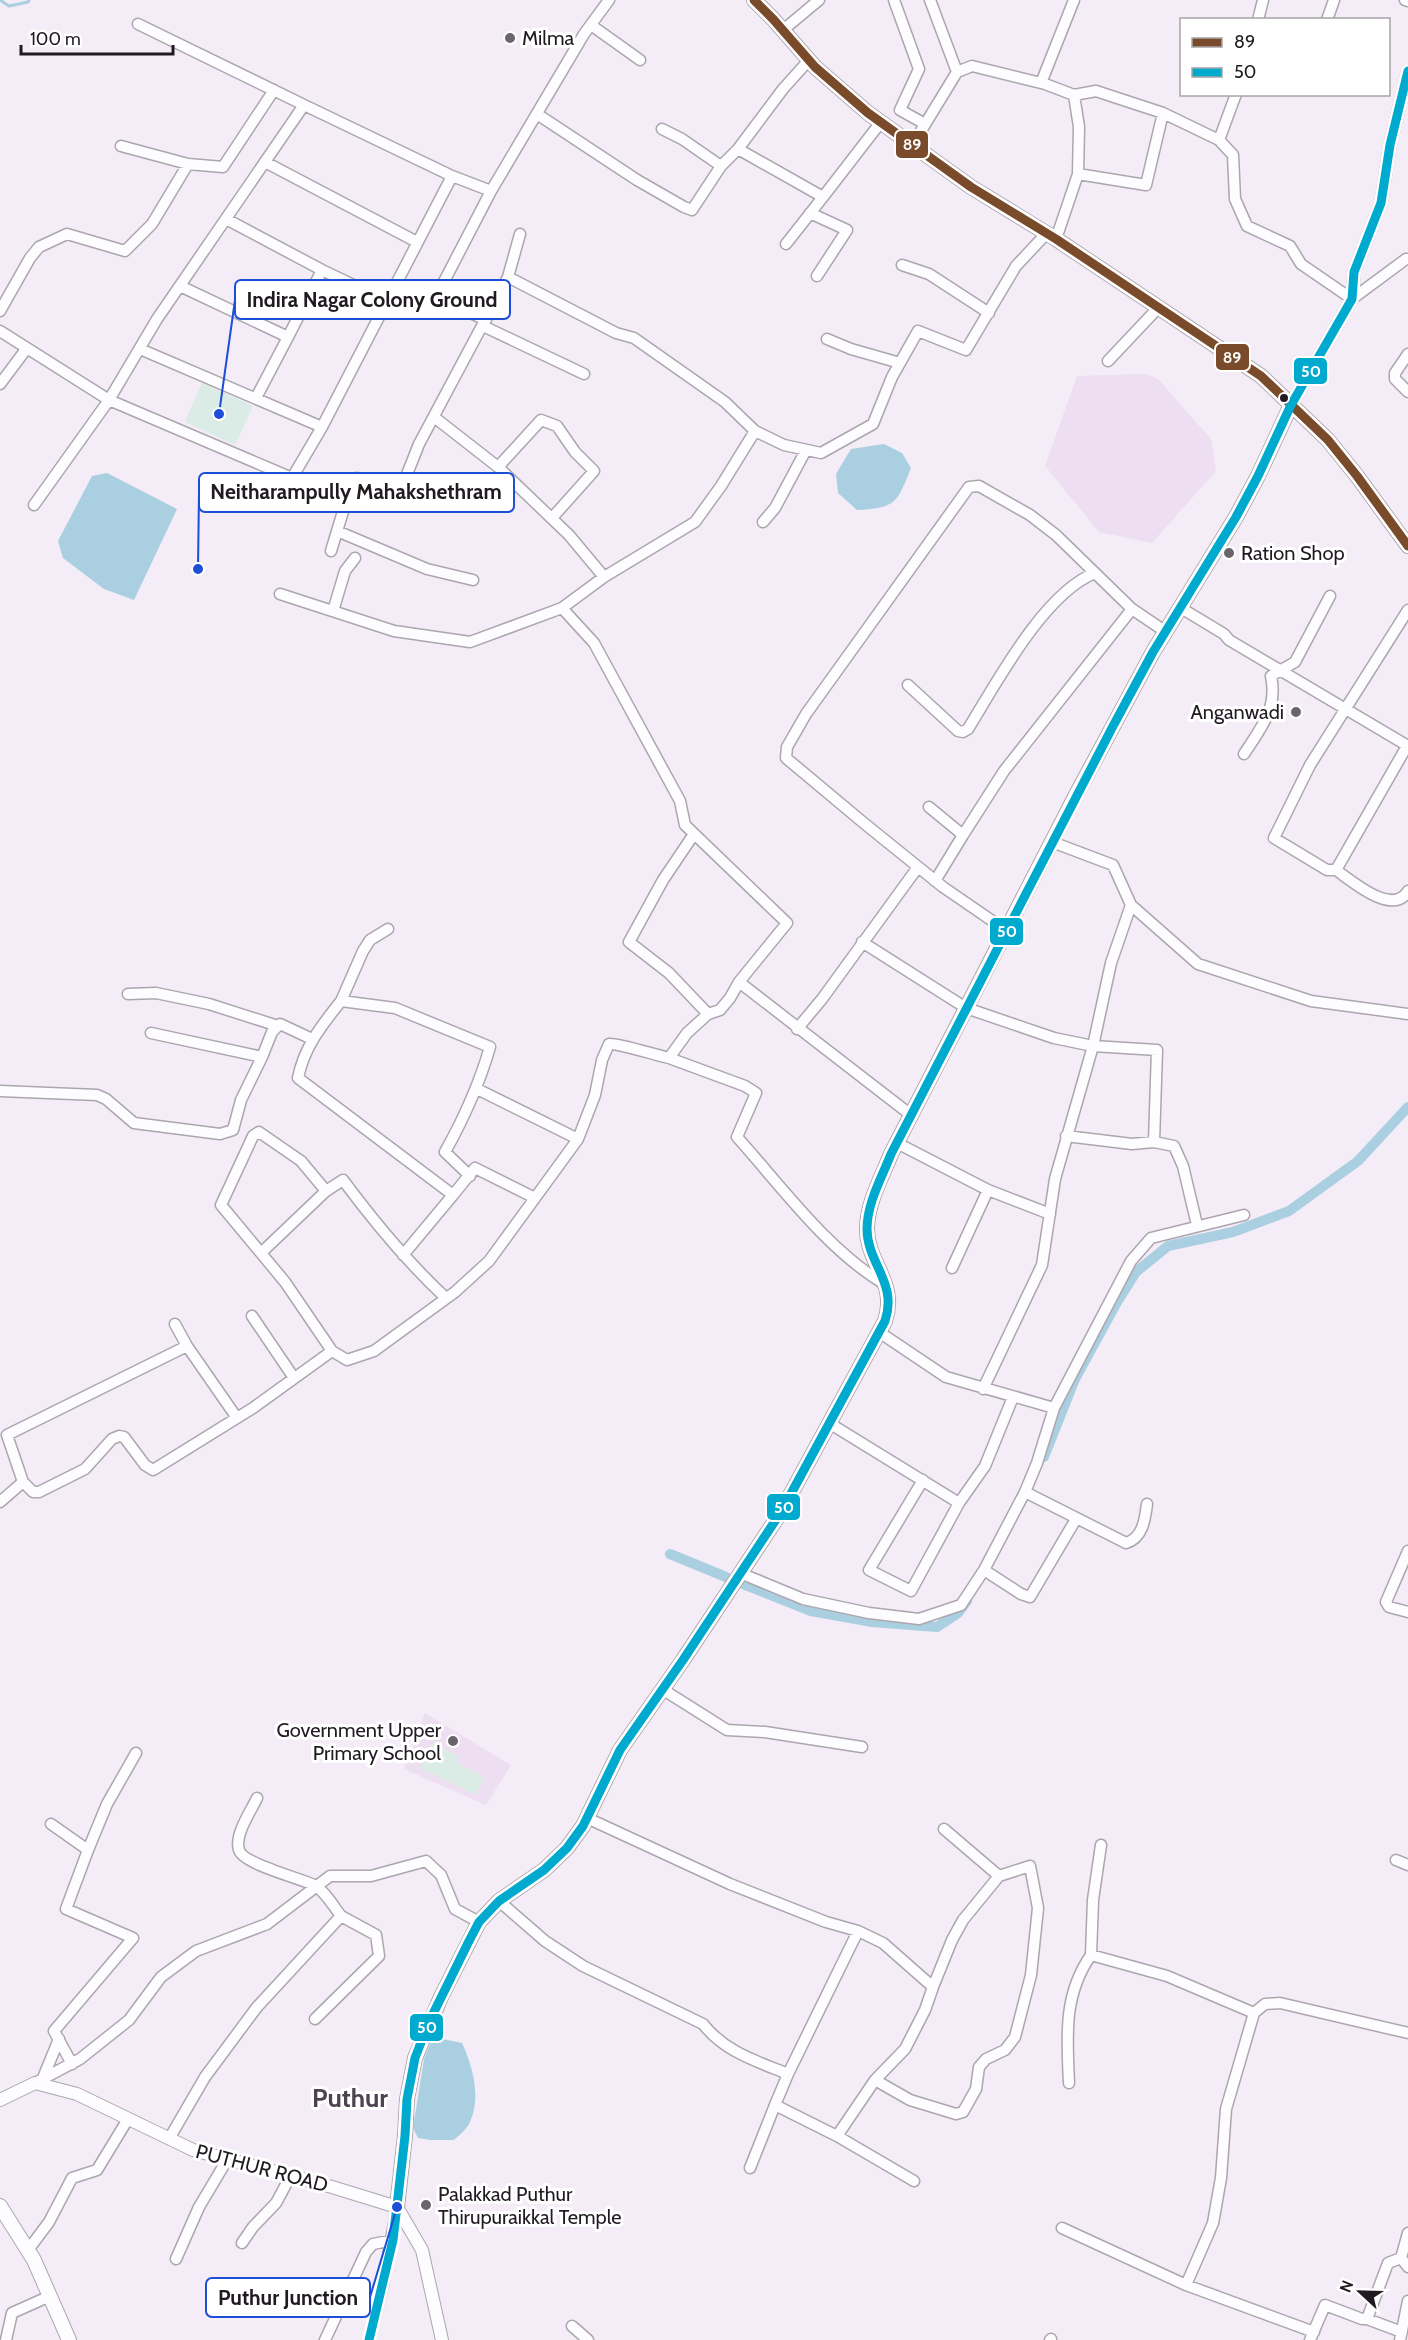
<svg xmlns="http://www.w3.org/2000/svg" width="1408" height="2340" font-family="Cabin,sans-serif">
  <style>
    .built { fill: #eddff1 }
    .green { fill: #dbebe5 }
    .water { fill: #a9cfe1 }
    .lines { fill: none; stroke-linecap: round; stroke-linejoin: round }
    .stream { stroke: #a9cfe1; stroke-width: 3 }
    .canal { stroke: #a9cfe1; stroke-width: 10 }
    .minor-casing { stroke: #aca6ae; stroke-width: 13 }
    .tertiary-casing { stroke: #aca6ae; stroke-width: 14 }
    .secondary-casing { stroke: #aca6ae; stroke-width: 16 }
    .minor { stroke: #fdfcfe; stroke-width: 10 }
    .tertiary { stroke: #fdfcfe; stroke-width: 12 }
    .secondary { stroke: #fdfcfe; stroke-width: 14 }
    .bus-1-casing { stroke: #fff; stroke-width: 14 }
    .bus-2-casing { stroke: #fff; stroke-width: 14 }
    .bus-1 { stroke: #7a4b2a; stroke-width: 9 }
    .bus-2 { stroke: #00a9ce; stroke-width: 9 }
    .poi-dot { fill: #6a646c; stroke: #fff; stroke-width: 2 }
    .bus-dot { fill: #201b21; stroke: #fff; stroke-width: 2 }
    .labels { text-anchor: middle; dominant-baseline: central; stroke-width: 6; stroke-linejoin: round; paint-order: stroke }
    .poi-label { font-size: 20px; fill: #201b21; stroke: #fff; text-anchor: start }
    .street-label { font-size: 20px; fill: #201b21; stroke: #fff }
    .district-label { font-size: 26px; font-weight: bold; fill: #4e4252; stroke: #fff }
    .leader { fill: none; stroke: #1d4ed8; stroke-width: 2 }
    .callout-dot { fill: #1d4ed8; stroke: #fff; stroke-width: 2 }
    .callout { fill: #fff; stroke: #1d4ed8; stroke-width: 2 }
    .callout-label { font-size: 21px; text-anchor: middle; font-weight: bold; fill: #201b21 }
    .line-badge { stroke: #fff; stroke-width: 2 }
    .badge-label { font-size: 16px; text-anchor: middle; font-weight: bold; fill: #fff }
  </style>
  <rect width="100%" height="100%" fill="#f4ecf7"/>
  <path class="built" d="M1146,374L1158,379L1211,439L1216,471L1152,543L1099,532L1045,466L1077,376Z
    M425,1713L511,1765L486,1805L404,1769Z"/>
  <path class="green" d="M202,383L253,406L235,445L185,422Z
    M432,1743L459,1756L456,1763L485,1777L476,1795L420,1768Z"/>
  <path class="water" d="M884,444L902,453L911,468C897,503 896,508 857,510L838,493L836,474L851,449Z
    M107,473L177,509L134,600L104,589L63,558L58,541L92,476Z
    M433,2037L462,2043C473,2067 481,2097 470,2122C467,2129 459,2135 454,2140H431L418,2138L413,2128L424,2059Z"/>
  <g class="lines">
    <path class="stream" d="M0,0L9,6L28,2L29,0"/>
    <path class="canal" d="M1044,1457L1075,1379L1117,1302L1136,1272L1168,1246L1233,1232L1289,1211L1358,1161L1408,1107
      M670,1554L726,1577
      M743,1584L811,1611L872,1622L937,1627L958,1613L967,1601"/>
    <g class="minor-casing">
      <path id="minor" d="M894,0L919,69L900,110L925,124
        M930,0L957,72L972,66L1045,84L1074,95L1096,91L1163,113L1219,140L1233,155L1235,199L1247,226L1290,246L1301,264L1352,299L1406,259H1408
        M1405,0L1408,1
        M1258,20L1263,0
        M1327,20L1334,0
        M138,24L304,105
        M591,25L640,60
        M783,30L819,0
        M1041,83L1074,0
        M537,114L637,180L684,207L692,210L721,166L738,149L783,89L809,60
        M662,129L682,139L721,166
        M1219,140L1236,94
        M913,144L957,72
        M121,146L188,164L223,167L274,90
        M738,149L823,197L881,122
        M265,162L417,242
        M1078,174L1146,185L1163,113
        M810,213L847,230L817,276
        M226,219L322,270L288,337
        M520,234L508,277L616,333L634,338L725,402L755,431
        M1056,239L1078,174L1079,127L1074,95
        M786,244L823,197
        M902,265L929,274L989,313
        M322,270L387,301
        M180,286L288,337L256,398
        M0,311L30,258L39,247L67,234L125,251L152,224L188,164
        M486,320L436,297L491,191
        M483,326L584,374
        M0,331L109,400L292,478L322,427L452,176L491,191L584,34L609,0
        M827,339L851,349L900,363
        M140,349L322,427
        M1408,354L1395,373V379L1408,392
        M1108,361L1158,308
        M0,384L27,348
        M434,417L498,467
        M292,478L344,508L357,478L402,487L419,444L508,277
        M34,505L109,400L157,319L304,105L452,176
        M552,518L594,471L575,452L557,426L541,420L498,467L569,535L604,577
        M763,522L775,508L806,450
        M337,531L427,569L473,580
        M331,551L344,508
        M280,594L394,631L470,642L562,608
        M1181,608L1224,634L1229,640L1408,746
        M1408,610L1310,765L1274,838L1327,870H1336C1352,881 1393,917 1408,891
        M333,611L345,571L355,558
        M908,685L958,731L963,732L968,729C997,682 1044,593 1095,573
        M1244,754C1261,728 1278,708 1271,676L1295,662L1330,596
        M929,807L963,835L935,881
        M694,834L663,880L629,942L669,973L708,1014
        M963,835L1004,771L1132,609
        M1052,842L1113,865L1131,905L1198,964L1311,1001L1408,1014
        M1336,870L1407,746
        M1007,931L943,887L865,824L786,758L787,747L806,714L969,487L979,486L1030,515L1056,535L1132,609L1166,632
        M862,942L966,1008L1054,1038L1093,1046L1157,1050L1154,1142
        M128,994L156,993L209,1004L278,1026
        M341,1001L363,951L370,940L388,929
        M797,1029L822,999L918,867
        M151,1033L262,1057
        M669,1058L745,1086L756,1093L737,1137C782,1187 828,1251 886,1285
        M477,1089L578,1139
        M0,1091L97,1095L106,1099L134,1123L220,1134L233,1130L241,1100L262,1057L272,1032L280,1024L312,1039
        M911,1115L739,982L787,923L685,825L680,801L594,643L562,608L604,577L695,522L721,486L755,431L784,445L821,453L873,424L892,377L918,331L966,350L1016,266L1046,234
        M1066,1136L1132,1144L1154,1142L1174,1146L1183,1166L1197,1225
        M897,1143L988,1190L1050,1214
        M453,1195L475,1168L535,1198
        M262,1252L326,1191
        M403,1255L453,1195L298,1078C304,1047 322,1025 341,1001L395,1008L490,1047C479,1085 464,1118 445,1152L470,1176
        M952,1268L988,1190
        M252,1316L294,1378
        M175,1324L187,1346L237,1418
        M879,1332L946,1377L1054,1408
        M332,1351L285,1282L221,1205L253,1136L259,1132L301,1161L326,1191L343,1180C375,1223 407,1262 446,1298
        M983,1389L1042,1265L1055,1179L1093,1046L1111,963L1131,905
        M829,1423L959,1503L911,1591L869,1570L923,1480
        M23,1482L33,1492H39L85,1469L112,1439L119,1436L124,1437L145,1465L153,1470L253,1408L332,1351L347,1360L374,1351L455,1292L489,1261L578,1139L595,1095L602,1060L609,1044C619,1043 655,1055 669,1058L687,1033L708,1014L720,1010L730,998L739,982
        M1025,1492L1126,1543C1143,1538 1145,1519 1147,1504
        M0,1502L23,1482L7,1435L187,1346
        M959,1503L985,1466L1013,1397
        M1408,1551L1386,1602L1389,1607L1408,1612
        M984,1570L1021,1594L1030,1597L1076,1519
        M740,1573L803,1599L869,1613L919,1619L961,1605L984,1570L1025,1492L1037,1463L1054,1408L1131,1261L1151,1238L1244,1215
        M662,1689L727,1730L765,1732L862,1747
        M587,1818L730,1884L826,1922L858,1931L883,1943L933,1987L925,2010L905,2049L875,2080L910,2100L956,2114L963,2112L976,2089L979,2067L986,2059L1005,2050L1015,2037L1031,1975L1038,1908L1030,1866L999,1876L963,1920L952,1940L933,1987
        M51,1824L88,1850L66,1909L133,1938L54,2031L72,2064
        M944,1829L999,1876
        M88,1850L107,1804L136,1753
        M1396,1860L1408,1865
        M499,1901L545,1941L583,1966L703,2024C725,2052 756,2061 788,2074L775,2105L837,2136L914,2181
        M1091,1955L1093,1900L1101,1845
        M1254,2013L1265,2004L1280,2003L1408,2033
        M315,2019L379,1956L376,1935L341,1916
        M788,2074L858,1931
        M43,2078L59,2039
        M35,2083L80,2059L129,2020L161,1977L196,1951L267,1924L330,1876H371L426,1861L441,1875L455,1909L479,1922
        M1069,2083C1067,2037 1063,1995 1091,1955L1167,1976L1254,2013L1226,2109L1221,2178L1213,2223L1186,2285
        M837,2136L875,2080
        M169,2139L205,2077L257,2007L341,1916C334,1907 324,1890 314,1885C299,1878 243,1864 239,1850C234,1835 251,1811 257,1798
        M750,2168L775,2105
        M1062,2228L1186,2285L1314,2332
        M1408,2233L1401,2258L1408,2267
        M242,2243L253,2227L276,2203L290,2177
        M28,2250L49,2222L72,2178L97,2170L128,2119
        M176,2259L199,2207L227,2160
        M1367,2319L1402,2332
        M572,2326L588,2340
        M6,2340L12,2313L50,2296
        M325,2340L366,2252L373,2244L393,2240
        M369,2340L383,2285L397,2207
        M1050,2340L1051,2339
        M1310,2340L1325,2305L1362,2319H1367L1388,2263L1401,2258
        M1400,2340L1408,2301"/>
    </g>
    <g class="tertiary-casing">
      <path id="tertiary" d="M1291,405L1352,299L1354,272L1381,203L1390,145L1408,71
        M0,2100L35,2083L77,2094L193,2150L332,2187L397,2207L422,2250L442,2340"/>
    </g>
    <g class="secondary-casing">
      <path id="secondary" d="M754,0L773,19L815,67L868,113L971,187L1056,239L1261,376L1328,440L1357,476L1408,546
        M0,2206L34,2260L69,2340
        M397,2207L405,2136L407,2099L415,2058L441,1997L479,1922L499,1901L544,1870L567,1848L583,1826L620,1750L683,1660L781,1512L885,1321C898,1283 867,1263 867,1229C867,1203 882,1177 891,1154L1077,793L1153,652L1236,517L1258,476L1291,405"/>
    </g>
    <use href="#minor" class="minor"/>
    <use href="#tertiary" class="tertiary"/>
    <use href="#secondary" class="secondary"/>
    <g class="bus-1-casing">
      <path id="bus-1" d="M754,0L773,19L815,67L868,113L971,187L1056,239L1261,376L1328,440L1357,476L1408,546"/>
    </g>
    <g class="bus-2-casing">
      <path id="bus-2" d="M369,2340L393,2240L405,2136L407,2099L415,2058L428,2024L469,1941L479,1922L499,1901L544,1870L567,1848L583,1826L620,1750L683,1660L781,1512L885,1321C898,1283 867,1263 867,1229C867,1203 882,1177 891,1154L1112,728L1153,652L1236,517L1258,476L1291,405L1352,299L1354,272L1381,203L1390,145L1408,71"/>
    </g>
    <use href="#bus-1" class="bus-1"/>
    <use href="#bus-2" class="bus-2"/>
  </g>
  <g class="poi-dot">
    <circle cx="510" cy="38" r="6"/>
    <circle cx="1229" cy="553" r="6"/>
    <circle cx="1296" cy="712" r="6"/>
    <circle cx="453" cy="1741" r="6"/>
    <circle cx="426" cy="2205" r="6"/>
  </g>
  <circle class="bus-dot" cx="1284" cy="398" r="5"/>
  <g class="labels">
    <g class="poi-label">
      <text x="522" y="38">Milma</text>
      <text x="1241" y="553">Ration Shop</text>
      <text x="1284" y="712" text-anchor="end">Anganwadi</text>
      <text x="441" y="1730" text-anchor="end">Government Upper<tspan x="441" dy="23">Primary School</tspan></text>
      <text x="438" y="2194">Palakkad Puthur<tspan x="438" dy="23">Thirupuraikkal Temple</tspan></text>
    </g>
    <g class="street-label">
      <text transform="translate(262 2168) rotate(15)">PUTHUR ROAD</text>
    </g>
    <g class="district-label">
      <text x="350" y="2098">Puthur</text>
    </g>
  </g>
  <path class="leader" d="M219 414L235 300M198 569L199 492M397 2207L370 2297"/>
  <g class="callout-dot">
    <circle cx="219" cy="414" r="6"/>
    <circle cx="198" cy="569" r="6"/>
    <circle cx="397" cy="2207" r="6"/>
  </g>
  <g class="callout">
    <rect x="235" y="280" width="275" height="39" rx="6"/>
    <rect x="199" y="473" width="315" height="39" rx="6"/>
    <rect x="206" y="2278" width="164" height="39" rx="6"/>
  </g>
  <g class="callout-label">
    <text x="372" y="307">Indira Nagar Colony Ground</text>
    <text x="356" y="499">Neitharampully Mahakshethram</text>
    <text x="288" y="2305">Puthur Junction</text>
  </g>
  <g class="line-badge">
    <rect x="895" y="130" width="34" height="29" rx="6" fill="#7a4b2a"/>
    <rect x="1215" y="343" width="35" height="28" rx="6" fill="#7a4b2a"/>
    <rect x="1293" y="357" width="35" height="28" rx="6" fill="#00a9ce"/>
    <rect x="989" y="917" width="35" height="29" rx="6" fill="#00a9ce"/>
    <rect x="766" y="1493" width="35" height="28" rx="6" fill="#00a9ce"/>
    <rect x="409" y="2013" width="35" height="29" rx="6" fill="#00a9ce"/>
  </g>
  <g class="badge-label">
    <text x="912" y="150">89</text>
    <text x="1232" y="363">89</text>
    <text x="1311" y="377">50</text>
    <text x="1007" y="937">50</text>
    <text x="784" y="1513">50</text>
    <text x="427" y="2033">50</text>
  </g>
  <rect x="1180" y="18" width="210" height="78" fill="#ffffff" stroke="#a6a4a6" stroke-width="1.5"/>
  <rect x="1192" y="38" width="30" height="9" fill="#7a4b2a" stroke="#a6a4a6" stroke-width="1.5"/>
  <text x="1234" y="48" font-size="18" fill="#201b21">89</text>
  <rect x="1192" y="68" width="30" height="9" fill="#00a9ce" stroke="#a6a4a6" stroke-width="1.5"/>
  <text x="1234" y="78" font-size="18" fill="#201b21">50</text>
  <g transform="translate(1360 2292) rotate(292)" stroke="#ffffff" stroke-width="4.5" paint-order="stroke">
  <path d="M0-4.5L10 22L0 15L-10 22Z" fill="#201b21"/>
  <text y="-9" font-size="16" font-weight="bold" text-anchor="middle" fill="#201b21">N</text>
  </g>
  <path d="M21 45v9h152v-9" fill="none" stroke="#201b21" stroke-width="3"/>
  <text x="30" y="45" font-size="18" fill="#201b21" stroke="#ffffff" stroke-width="4.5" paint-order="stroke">100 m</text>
</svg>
